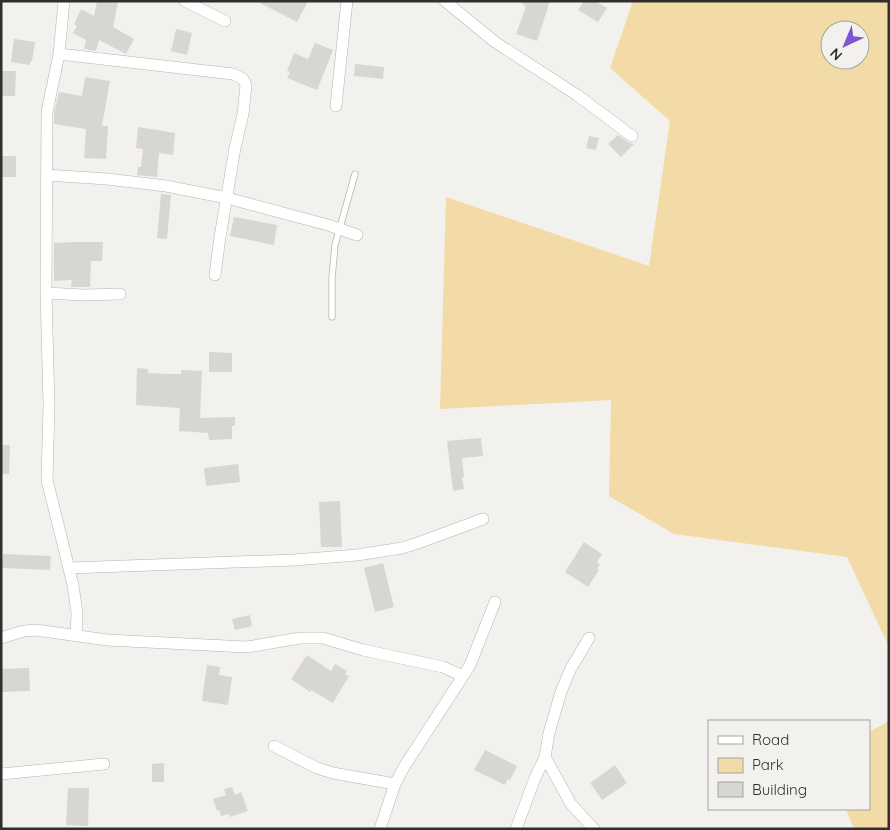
<svg xmlns="http://www.w3.org/2000/svg" width="890" height="830" font-family="Quicksand,sans-serif">
  <style>
    .green { fill: #f3dba7; fill-rule: evenodd }
    .building { fill: #d8d6d2 }
    .lines { fill: none; stroke-linecap: round; stroke-linejoin: round }
    .lane-casing { stroke: #b6b4b0; stroke-width: 7 }
    .street-casing { stroke: #b6b4b0; stroke-width: 12 }
    .lane { stroke: #fff; stroke-width: 5.5 }
    .street { stroke: #fff; stroke-width: 11 }
  </style>
  <rect width="100%" height="100%" fill="#f3f1ed"/>
  <path class="green" d="M633,1H889V647L847,557L674,534L609,496L611,400L440,409L446,197L649,266L670,121L610,68ZM830,30H860V60H830Z
    M889,721V829H854L846,809H869V732Z"/>
  <path class="building" d="M97,1L118,3L113,27L134,39L126,54L99,40L96,51L84,49L86,40L73,33L77,26L74,24L81,9L94,16Z
    M256,1H308L297,22Z
    M520,1H550L537,41L516,34L526,7Z
    M584,1H595L607,8L598,22L578,10Z
    M176,29L192,33L187,55L171,51Z
    M14,39L35,42L32,61H30V65L11,62Z
    M315,43L333,50L317,90L287,78L290,72L287,71L294,53L308,59Z
    M355,64L384,67L383,79L354,76Z
    M1,71H16L15,96H1Z
    M85,77L110,81L102,126H108L106,159L84,158L86,129L54,124V113L59,92L82,96Z
    M138,127L175,133L173,155L159,153L157,177L137,175L138,167H141L143,149L136,148Z
    M618,135L628,142L634,144L621,157L608,144Z
    M589,136L599,138L596,150L586,148Z
    M1,156H16V177H1Z
    M161,194L171,195L167,239L157,238Z
    M234,217L277,225L274,245L230,236Z
    M76,242H103L102,261H91L90,287H71L72,280L54,281V243Z
    M209,352L232,353V372H209Z
    M137,368L148,369V373L167,374H181V370L202,371L200,418L235,417V426H232V439L209,440L208,433L179,431L180,408L136,405Z
    M481,438L483,456L462,458L464,477H462L464,489L453,491L447,441Z
    M1,445H10L9,474H1Z
    M238,464L240,482L206,486L204,468Z
    M340,501L342,547H321L319,502Z
    M584,542L602,554L597,562L600,564L597,569L599,570L588,587L565,572Z
    M3,554L51,556L50,570L2,568Z
    M383,563L394,607L375,612L364,568Z
    M250,615L252,626L235,630L232,619Z
    M307,655L331,671L335,664L347,671L345,674L349,676L333,703L311,690L310,692L291,679Z
    M207,665L220,667L219,675L232,677L228,705L202,701Z
    M29,668L30,691L1,692V669Z
    M485,750L517,766L510,780L508,779L505,785L474,770Z
    M164,763V782H152V764Z
    M615,765L627,783L602,800L590,783Z
    M232,787L235,795L241,792L248,811L230,817L229,814L221,816L219,810L217,811L213,799L226,795L224,789Z
    M68,788H89L88,826L66,825Z"/>
  <g class="lines">
    <g class="lane-casing">
      <path id="lane" d="M332,317V278L335,245L355,174"/>
    </g>
    <g class="street-casing">
      <path id="street" d="M64,1L59,54L47,112L46,293L49,405L47,480L73,585L77,613L76,636
        M185,1L225,21
        M445,1L495,42L577,95L632,136
        M59,54L233,74L243,79L246,85L243,114L235,148L220,237L215,275
        M336,106L347,1
        M46,175L107,179L166,186L227,198L328,225L357,235
        M46,293L84,295L120,294
        M69,568L294,560L357,555L402,548L418,543L483,519
        M1,638L24,631L36,630L107,640L247,647L300,638H323L363,650L443,667L463,676L404,767L395,784L380,829
        M589,638L570,670L561,692L549,733L545,757L571,804L594,829
        M463,676L470,665L495,602
        M274,746L317,768L333,773L395,784
        M1,774L104,764
        M516,829L535,778L545,757"/>
    </g>
    <use href="#lane" class="lane"/>
    <use href="#street" class="street"/>
  </g>
  <rect width="890" height="830" fill="none" stroke="#302f2d" stroke-width="5"/>
  <rect x="708" y="720" width="162" height="90" fill="#f3f1ed" stroke="#a5a3a0"/>
  <rect x="718" y="736" width="25" height="8" fill="#ffffff" stroke="#a5a3a0"/>
  <text x="752" y="745" font-size="15" fill="#302f2d">Road</text>
  <rect x="718" y="758" width="25" height="15" fill="#f3dba7" stroke="#a5a3a0"/>
  <text x="752" y="770" font-size="15" fill="#302f2d">Park</text>
  <rect x="718" y="782" width="25" height="15" fill="#d8d6d2" stroke="#a5a3a0"/>
  <text x="752" y="795" font-size="15" fill="#302f2d">Building</text>
  <g transform="translate(845 45) rotate(224)"><circle r="24" fill="#f3f1ed" stroke="#a5a3a0"/>
  <path d="M0-4L9 19L0 12L-9 19Z" fill="#8056cf"/>
  <text y="-8" font-size="14" font-weight="bold" text-anchor="middle" fill="#302f2d">N</text>
  </g>
</svg>
